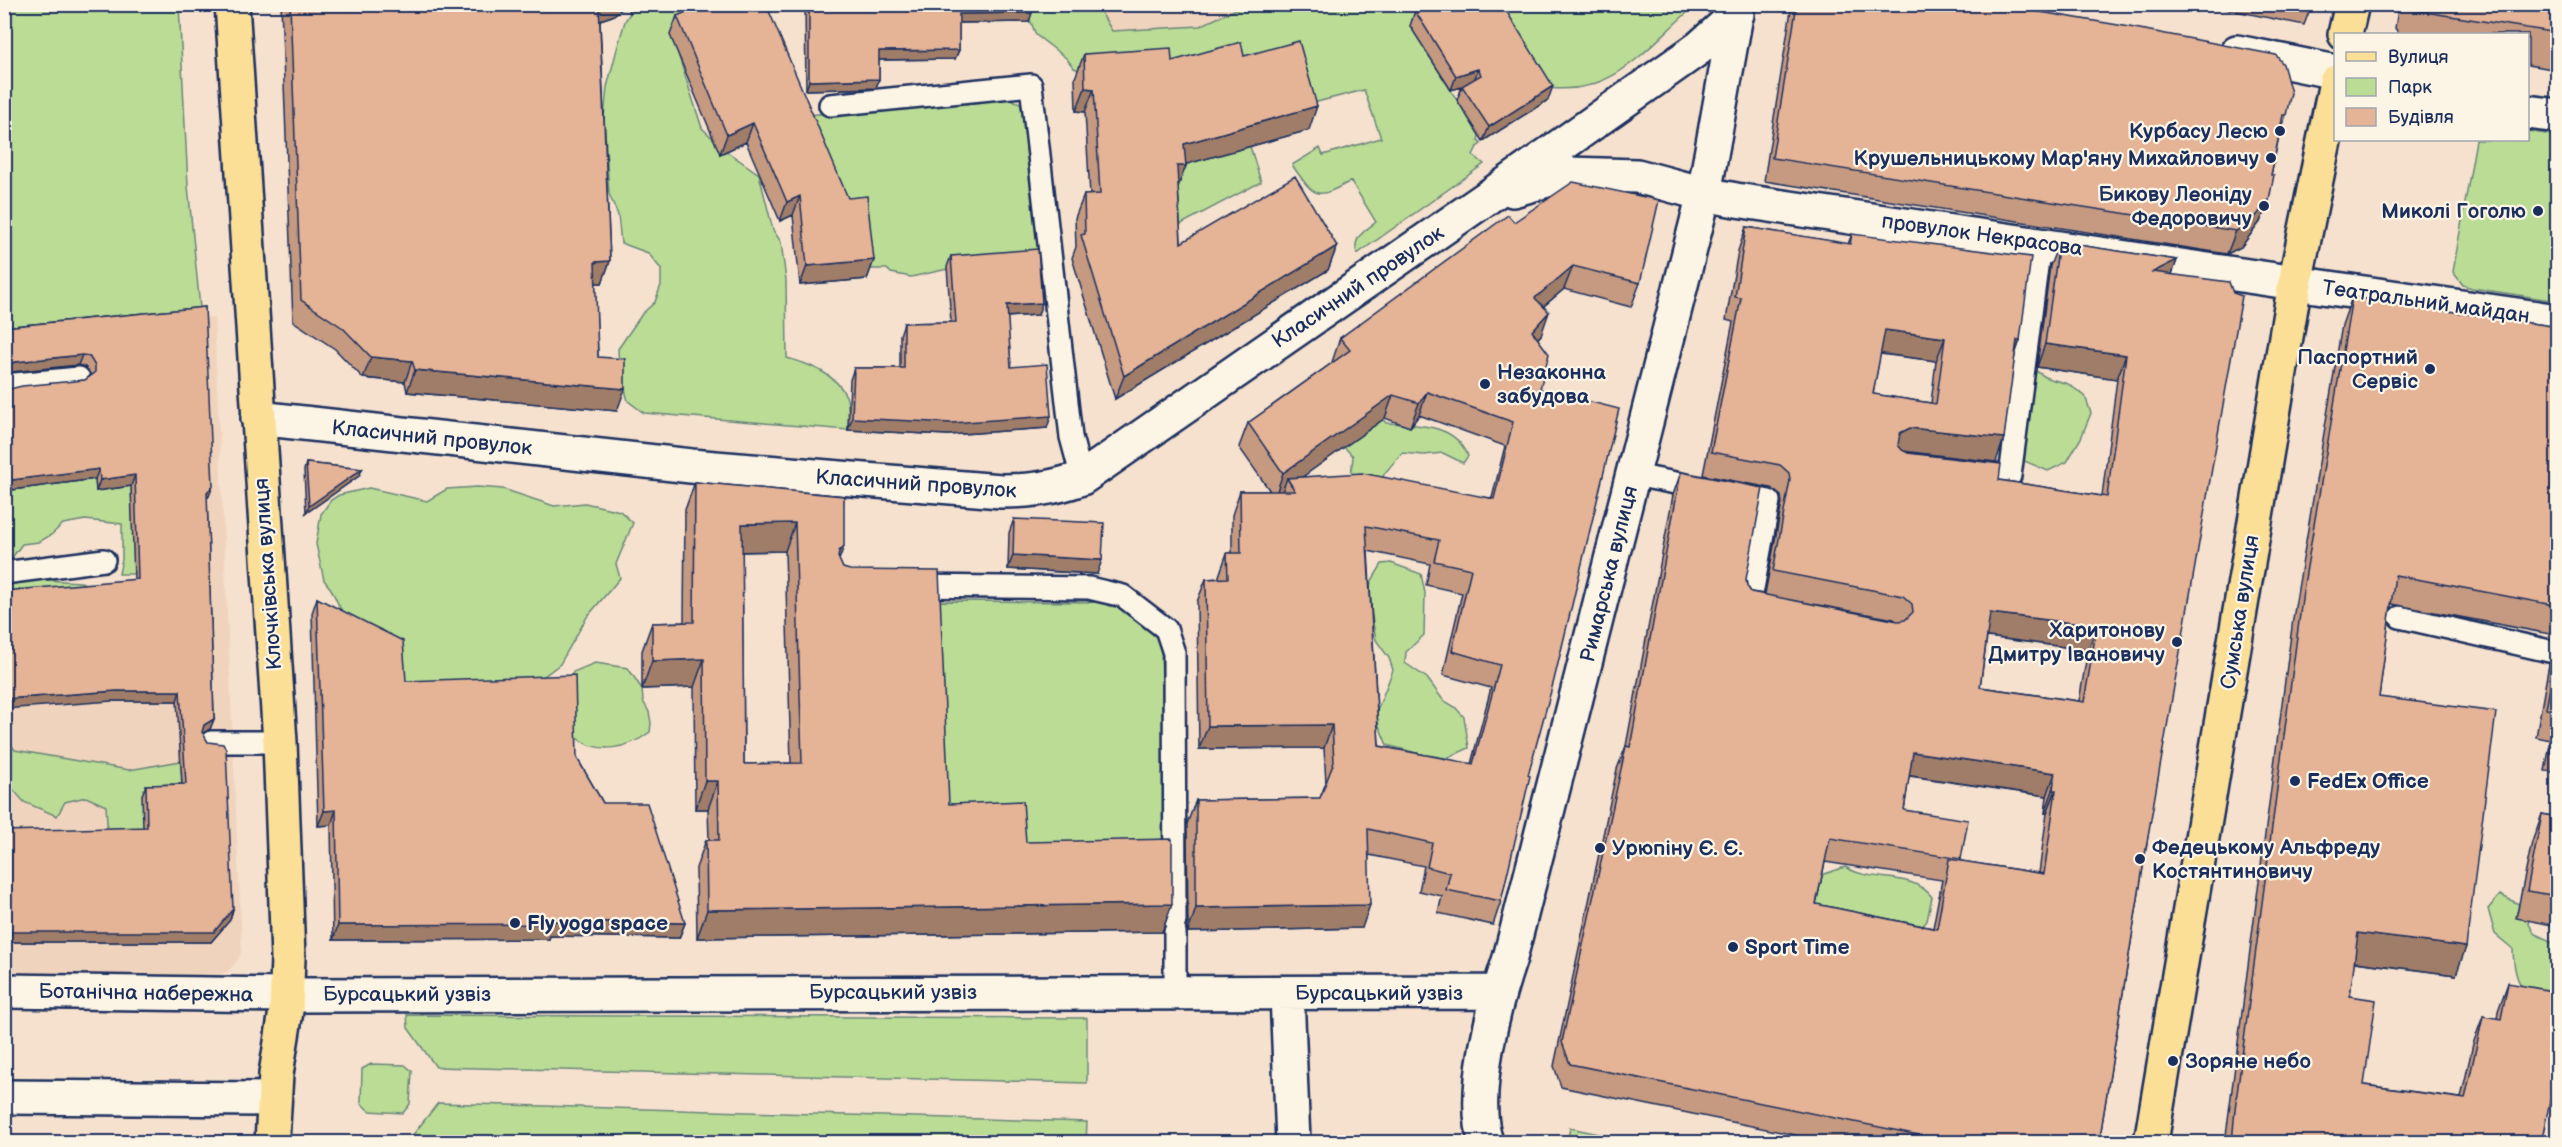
<svg xmlns="http://www.w3.org/2000/svg" width="2562" height="1147" font-family="'Balsamiq Sans',sans-serif">
  <style>
    .built { fill: #f0d3bc }
    .green { fill: #badc95; stroke: #6a867a; stroke-width: 1.5 }
    .lines { fill: none; stroke-linecap: round; stroke-linejoin: round }
    .service-casing { stroke: #1b2f5e; stroke-width: 26 }
    .minor-casing { stroke: #1b2f5e; stroke-width: 38 }
    .tertiary-casing { stroke: #1b2f5e; stroke-width: 38 }
    .primary-casing { stroke: #1b2f5e; stroke-width: 38 }
    .service { stroke: #fcf5e5; stroke-width: 21 }
    .minor { stroke: #fcf5e5; stroke-width: 33 }
    .tertiary { stroke: #fcf5e5; stroke-width: 33 }
    .primary { stroke: #fbdf96; stroke-width: 33 }
    .wall { fill: #c59a81; stroke: #1b2f5e; stroke-width: 1.5; fill-rule: evenodd }
    .shaded-wall { fill: #a07d69; stroke: #1b2f5e; stroke-width: 1.5 }
    .building { fill: #e5b396; stroke: #1b2f5e; stroke-width: 1.5; fill-rule: evenodd }
    .poi-dot { fill: #1b2f5e; stroke: #fcf5e5; stroke-width: 2 }
    .labels { text-anchor: middle; dominant-baseline: central; stroke-width: 4.5; stroke-linejoin: round; paint-order: stroke }
    .poi-label { font-size: 21px; font-weight: bold; fill: #1b2f5e; stroke: #fcf5e5; text-anchor: start }
    .street-label { font-size: 21px; fill: #1b2f5e; stroke: #fcf5e5 }
  </style>
  <rect width="100%" height="100%" fill="#f5e1cd"/>
  <filter id="ink" filterUnits="userSpaceOnUse"><feTurbulence type="fractalNoise" baseFrequency=".0167" numOctaves="2"/><feDisplacementMap in="SourceGraphic" scale="12" xChannelSelector="R" yChannelSelector="G"/><feConvolveMatrix kernelMatrix="1 2 1 2 8 2 1 2 1" color-interpolation-filters="sRGB"/></filter>
  <g filter="url(#ink)">
    <path class="built" d="M1058,5H1245L1197,28L1059,33Z
      M201,318H214L242,950L238,960L228,971L213,978L5,973V583L26,579L81,582L103,592L179,574H119L122,559V524L85,520L63,524L51,535L39,542L22,544L11,559L5,561V337Z"/>
    <path class="green" d="M4,5H179L188,186L201,318L5,337Z
      M635,5H717L690,26L679,57L702,128L726,151L759,174L773,230L781,242L786,280L787,358C809,364 836,374 846,396C850,405 848,421 848,430L644,413L628,401L619,367L618,349L642,314L655,302L661,285V269L648,253L621,243L618,215L609,194L604,117L607,87L617,49L625,21Z
      M1029,5H1102V14L1112,31L1200,26L1245,5H1443L1410,26L1479,135L1478,141L1481,144L1477,147L1473,155L1484,164L1357,254C1352,237 1364,232 1376,222L1351,181C1315,200 1316,199 1292,165L1320,148L1323,155L1381,138L1364,90L1309,104L1250,146L1261,182L1170,230L1091,74L1074,68L1066,58L1036,35L1029,17Z
      M1487,5H1692L1688,12C1645,49 1613,96 1549,88Z
      M1003,96L1020,103L1026,119L1043,260L957,267L911,277L891,273L887,269H866L798,116Z
      M2528,131L2557,136V301L2472,288L2463,285L2453,272L2476,140H2528Z
      M2014,319L2036,371L2047,378L2068,384L2085,396L2091,413L2081,438L2067,462L2048,471L2003,452L1997,431Z
      M1364,398L1386,423C1416,425 1455,423 1468,456L1463,463L1443,453L1424,455L1402,453L1384,474L1379,494L1348,508L1353,456L1333,436Z
      M131,478L134,564L179,574H119L122,559V524L85,520L63,524L51,535L39,542L22,544L11,559L5,561L4,491L95,479L96,490L114,488Z
      M477,487L503,489L554,506L585,503L620,511L633,523L616,564L620,578L587,617L560,664L544,676L469,698L427,700L352,633L331,589L324,580L316,544L321,514L331,500L339,495L369,488L427,501L447,489Z
      M1391,563L1421,574L1425,593L1424,635L1406,652L1405,663L1427,678L1443,700L1455,707L1464,717L1469,748L1447,758L1420,754L1387,745L1375,716L1393,670L1389,658L1376,640L1368,594L1371,582L1382,564Z
      M26,579L81,582L103,592L5,601V583Z
      M935,601L1105,602L1129,611L1154,628L1161,647L1166,855L1024,856L942,825Z
      M595,663L628,668L642,689L643,701L649,712L651,723L650,732C628,749 598,755 575,737L569,677L573,672Z
      M4,735L15,750L129,770L181,761L182,794L145,871L108,838L106,806L86,797L65,802L57,816L24,802L5,780Z
      M1845,867C1873,884 1911,870 1932,897L1927,921L1902,948L1825,932L1801,882Z
      M2500,895L2519,904L2535,934L2557,944V1011C2524,994 2514,988 2513,949L2495,934L2488,909Z
      M407,1015L1087,1018V1083L436,1067L408,1028Z
      M371,1064L405,1065L412,1071L410,1104L403,1113L369,1111L361,1103L362,1069Z
      M438,1103L1087,1122L1086,1142H412V1136Z
      M1570,1128L1638,1142H1567Z"/>
    <g class="lines">
      <g class="service-casing">
        <path id="service" d="M830,105L1031,85L1071,437L1082,478
          M4,388L15,384L79,378
          M1973,472L2010,476L2040,244
          M1634,475L1769,501L1750,605L1764,608
          M4,573L104,560
          M911,586L1089,588L1123,596L1166,629L1174,653L1175,921
          M2400,617L2558,653
          M211,742H280
          M1175,932V992"/>
      </g>
      <g class="minor-casing">
        <path id="minor" d="M2237,52L2336,72
          M1513,190L1568,174L1637,176L1704,194L1736,200L2295,283
          M258,418L691,466L1001,491C1031,491 1054,488 1082,478L1488,197L1699,48L1737,14
          M4,991L288,995"/>
      </g>
      <g class="tertiary-casing">
        <path id="tertiary" d="M2528,112L2558,116
          M2295,283L2558,321
          M1287,994L1293,1142
          M288,995L1499,992
          M4,1097L274,1099
          M1486,1142C1470,1095 1494,1005 1510,958L1704,194L1738,4"/>
      </g>
      <g class="primary-casing">
        <path id="primary" d="M232,4L280,742L288,958L286,1011L276,1074L272,1142
          M2345,34L2352,4
          M2151,1142L2295,283L2336,82"/>
      </g>
      <use href="#service" class="service"/>
      <use href="#minor" class="minor"/>
      <use href="#tertiary" class="tertiary"/>
      <use href="#primary" class="primary"/>
    </g>
    <path class="wall" d="M281,4H633L630,13L626,6L612,16L600,20L610,261L602,283H595L598,357L617,411L407,392L405,382L363,378L335,349L293,321Z
      M805,4H1032L1029,22L959,23V50L955,59L879,60V79L876,88L806,90Z
      M1792,4H1993L2286,115L2279,136L2271,175L2269,200L2260,222L2241,247L2227,254L1764,181Z
      M2202,4H2312L2304,25Z
      M2399,4H2558V70L2528,65V34H2399L2395,28Z
      M1415,11L1548,100L1483,141L1457,100L1462,87L1451,90L1410,26Z
      M677,16L874,260L867,279L800,285L793,215L780,221L746,142L720,154L670,35Z
      M1084,54L1172,61L1244,56L1309,130L1186,164L1178,187L1181,243L1337,246L1328,270L1115,399L1072,258L1076,247L1075,218L1084,195H1090L1085,112L1076,111L1075,78Z
      M1514,222L1640,283L1631,307L1564,289L1544,306L1541,335L1538,338L1540,389L1528,775L1501,901L1493,925L1438,913L1442,896L1419,891L1424,866L1369,855L1362,928L1188,932L1187,824L1196,800L1320,798L1326,784L1324,748L1199,749L1197,602L1206,579L1219,578V576L1227,553H1232V515L1240,491H1270L1239,447L1248,423L1332,363V362L1340,338ZM1419,415L1505,446L1492,498L1302,477L1385,418L1410,427ZM1368,551L1430,564L1426,585L1462,593L1443,675L1491,688L1471,764L1379,746Z
      M1746,227L1848,244L1852,234L2020,340L2015,355L1996,462L1904,452L1999,480L2102,496L2117,379L2037,367L2050,266L2059,242L2177,260L2172,274L2148,836L2099,1143H1834L1561,1087L1554,1066L1617,769L1626,746L1673,495L1681,472L1746,579L1747,586L1751,592L1765,594L1782,503L1781,496L1771,488L1703,475L1733,322L1726,320L1738,251ZM1880,354L1936,361L1931,403L1873,394ZM1802,602L1894,619L1896,621ZM1987,637L2088,650L2079,701L1980,687ZM1909,776L2047,796L2045,813H2047L2039,873L1961,861V859L1904,810ZM1825,862L1942,880L1933,928L1816,904Z
      M951,256L1038,315L1007,317L1011,367L1047,428L948,435L848,430L850,380L854,368H900V335L904,323L951,322L947,267Z
      M2352,297L2558,327V640L2554,639L2555,635L2391,604L2379,697L2456,975L2354,962L2350,996L2364,1085L2461,1098L2473,1044L2483,1016L2497,1019L2498,1011L2508,983L2541,1143H2225L2293,619L2342,325Z
      M205,307L209,496L207,498L214,719L210,729L203,734L233,909L230,920L211,942H4L143,827L142,795L146,785L182,784L177,701H112L134,579L131,486L96,491L95,479L4,491V390H6L85,380L91,375L85,367L78,365L11,372L4,375V327Z
      M306,463L362,469L359,476L306,513L304,470Z
      M695,482L844,496L839,560L949,804L1026,842L1172,904L1162,932L697,938L696,868L706,840H709L708,809H695L694,687L642,689V651L652,623L684,622L685,510ZM785,551L791,763L744,764L742,552Z
      M1014,519L1097,574L1008,569L1009,533Z
      M317,598L406,681L577,758L603,803L685,923L679,938L550,936L549,939L333,940L331,825L318,826L312,613Z
      M2558,642V773L2545,771L2551,740L2536,737L2549,664Z
      M2558,786V926L2516,918L2532,842L2542,814L2552,816Z"/>
    <path class="shaded-wall" d="M598,4H626V6L612,16L591,23Z
      M1032,13L1029,22L955,23L959,14Z
      M959,50L955,59L876,60L879,51Z
      M1478,69L1473,84L1451,90L1456,76Z
      M879,79L876,88L806,90L809,81Z
      M1553,86L1548,100L1483,141L1489,127Z
      M1085,88L1094,89L1085,112L1076,111Z
      M1317,106L1309,130L1180,166H1186L1177,189L1168,190L1184,144Z
      M753,123L746,142L720,154L727,135Z
      M800,196L793,215L780,221L787,202Z
      M2269,200L2260,222L2241,247L2227,254L2236,231Z
      M1337,246L1328,270L1115,399L1124,376Z
      M874,260L867,279L800,285L807,266Z
      M2177,260L2169,283L2153,272Z
      M610,261L602,283H587L595,262Z
      M1573,266L1564,289L1526,321L1535,298Z
      M1042,303L1038,315L1002,317L1007,305Z
      M1549,312L1541,335L1524,354L1532,331Z
      M1885,330L1945,338L1936,361L1876,353Z
      M2017,340H2020L2012,363Z
      M2045,344L2126,355L2117,379L2037,367Z
      M82,355L78,365L11,372L4,375V366L15,362Z
      M371,357L412,361L405,382L363,378Z
      M415,370L625,389L617,411L407,392Z
      M1427,392L1419,415L1410,427L1419,403Z
      M1393,395L1385,418L1291,485L1287,478L1282,492L1275,497L1283,473Z
      M1051,416L1047,428L948,435L848,430L852,418Z
      M1910,428L2004,438L1996,462L1902,451L1891,456L1900,433Z
      M99,469L95,479L4,491V481Z
      M362,469L359,476L306,513L309,506Z
      M135,475L131,486L96,491L100,480Z
      M213,486L209,496L203,503L207,492Z
      M795,523L785,551L732,552L742,524Z
      M844,546L834,574L839,551Z
      M1013,555L1102,560L1097,574L1008,569Z
      M1990,613L2097,626L2088,650L1981,636Z
      M704,659L694,687L642,689L652,661Z
      M116,691H180L177,701H112L4,709V699Z
      M214,719L210,729L200,735L204,725Z
      M1332,725L1324,748L1199,749L1208,726Z
      M1913,752L2055,773L2047,796L1905,775Z
      M705,781H718L708,809H695Z
      M2053,790H2056L2047,813H2045Z
      M336,810L331,825L318,826L324,811Z
      M1172,904L1162,932L697,938L707,910Z
      M1370,905L1362,928L1188,932L1196,908Z
      M233,909L230,920L211,942H4V932Z
      M554,921L685,923L679,938L550,936L549,939L333,940L338,925Z
      M2358,933L2466,947L2456,975L2348,961Z"/>
    <path class="building" d="M290,4H599L610,261L595,262L598,357L625,359V389L415,370L412,361L371,357L343,328L301,300Z
      M705,4H766L848,198L867,196L874,260L807,266L800,196L787,202L753,123L727,135L677,16Z
      M809,4H1032V13L959,14V50L879,51V79L809,81Z
      M1426,4H1502L1553,86L1489,127L1462,86L1481,75L1478,69L1456,76L1415,11Z
      M1797,4H1993L2124,26L2276,55L2283,64L2291,93L2286,115H2283L2271,175H2274L2269,200L2250,224L2236,231L1772,158Z
      M2415,4H2558V33L2419,11Z
      M1299,41L1317,106L1184,144L1186,166H1177L1181,243L1295,176L1337,246L1124,376L1081,235L1085,234L1084,195L1100,194L1094,89L1085,88L1084,54L1171,48L1172,61L1241,42L1244,56Z
      M1573,182L1659,200L1640,283L1573,266L1535,298L1549,312L1532,331L1549,354L1540,389L1619,409L1554,680L1528,775L1530,776L1501,901L1446,890L1450,873L1427,867L1432,843L1368,829L1370,905L1196,908V800L1320,798L1334,762L1332,725L1208,726L1206,579L1228,578L1227,553H1241L1240,491H1295L1287,478L1362,473L1494,499L1513,422L1427,392L1419,403L1393,395L1283,473L1248,423L1350,350L1340,338L1508,215L1514,222ZM1366,526L1439,540L1434,561L1471,569L1452,651L1500,665L1473,764L1379,746Z
      M1746,227L1850,244L1852,234L2031,257L2020,340H2017L2004,438L1910,428L1900,433L1898,445L1902,450L1908,453L2001,464L1999,480L2107,497L2126,355L2045,344L2059,242L2177,260L2153,272L2229,282L2233,293L2242,296L2148,836L2099,1143H1958L1570,1064L1562,1042L1626,746L1630,747L1681,472L1763,488L1746,579L1747,586L1751,592L1898,621L1905,620L1913,612L1912,604L1903,596L1773,571L1790,480L1789,473L1780,465L1711,452L1741,298L1735,297ZM1885,330L1945,338L1936,404L1873,394ZM1990,613L2097,626L2084,702L1980,687ZM1913,752L2055,773L2053,790H2056L2044,874L1949,859L1937,929L1816,904L1830,838L1961,859L1968,820L1904,810Z
      M1038,249L1042,303L1007,305L1011,367L1047,364L1051,416L952,423L852,418L854,368H904V323L956,322L951,256Z
      M2352,297L2558,327V606L2395,575L2379,697L2496,712L2466,947L2358,933L2350,996L2376,1000L2364,1085L2465,1099L2483,1016L2501,1019L2508,983L2558,992V1064L2541,1143H2232L2235,1109L2303,591Z
      M205,307L213,486L207,492L214,719L204,725L202,732L208,742L223,744L226,749L233,909L214,932H4V831L147,827L146,785L186,784L180,691H116L4,699V591L138,579L135,475L100,480L99,469L4,481V390H6L22,386L85,380L95,372V366L89,356L82,355L15,362L4,366V327Z
      M306,463L362,469L309,506Z
      M695,482L844,496V546L839,551L838,557L843,568L850,570L939,571L949,804L1023,801L1026,842L1172,839V904L707,910L706,840H719L718,781H705L704,659L652,661V623L694,622ZM795,523L802,763L744,764L742,524Z
      M1014,519L1104,523L1102,560L1013,555Z
      M317,598L403,641L406,681L575,675L577,758L603,803H647L685,923L554,921V924L338,925L336,810L324,811Z
      M2558,647V711L2546,709Z
      M2558,732V744L2555,743Z
      M2558,809V896L2527,891L2542,814L2556,817Z"/>
  </g>
  <g class="poi-dot">
    <circle cx="2280" cy="131" r="6"/>
    <circle cx="2271" cy="158" r="6"/>
    <circle cx="2264" cy="206" r="6"/>
    <circle cx="2538" cy="211" r="6"/>
    <circle cx="2430" cy="369" r="6"/>
    <circle cx="1485" cy="384" r="6"/>
    <circle cx="2177" cy="642" r="6"/>
    <circle cx="2295" cy="781" r="6"/>
    <circle cx="1600" cy="848" r="6"/>
    <circle cx="2140" cy="859" r="6"/>
    <circle cx="515" cy="923" r="6"/>
    <circle cx="1733" cy="947" r="6"/>
    <circle cx="2173" cy="1061" r="6"/>
  </g>
  <g class="labels">
    <g class="poi-label">
      <text x="2268" y="131" text-anchor="end">Курбасу Лесю</text>
      <text x="2259" y="158" text-anchor="end">Крушельницькому Мар'яну Михайловичу</text>
      <text x="2252" y="194" text-anchor="end">Бикову Леоніду<tspan x="2252" dy="24">Федоровичу</tspan></text>
      <text x="2526" y="211" text-anchor="end">Миколі Гоголю</text>
      <text x="2418" y="357" text-anchor="end">Паспортний<tspan x="2418" dy="24">Сервіс</tspan></text>
      <text x="1497" y="372">Незаконна<tspan x="1497" dy="24">забудова</tspan></text>
      <text x="2165" y="630" text-anchor="end">Харитонову<tspan x="2165" dy="24">Дмитру Івановичу</tspan></text>
      <text x="2307" y="781">FedEx Office</text>
      <text x="2152" y="847">Федецькому Альфреду<tspan x="2152" dy="24">Костянтиновичу</tspan></text>
      <text x="1612" y="848">Урюпіну Є. Є.</text>
      <text x="527" y="923">Fly yoga space</text>
      <text x="1745" y="947">Sport Time</text>
      <text x="2185" y="1061">Зоряне небо</text>
    </g>
    <g class="street-label">
      <text transform="translate(1982 235) rotate(8)">провулок Некрасова</text>
      <text transform="translate(1358 287) rotate(-34)">Класичний провулок</text>
      <text transform="translate(2426 302) rotate(8)">Театральний майдан</text>
      <text transform="translate(432 438) rotate(6)">Класичний провулок</text>
      <text transform="translate(916 484) rotate(4)">Класичний провулок</text>
      <text transform="translate(268 574) rotate(-94)">Клочківська вулиця</text>
      <text transform="translate(1609 574) rotate(-76)">Римарська вулиця</text>
      <text transform="translate(2240 612) rotate(-81)">Сумська вулиця</text>
      <text x="893" y="992">Бурсацький узвіз</text>
      <text transform="translate(146 993) rotate(1)">Ботанічна набережна</text>
      <text x="1379" y="993">Бурсацький узвіз</text>
      <text x="407" y="994">Бурсацький узвіз</text>
    </g>
  </g>
  <rect width="2562" height="1147" fill="none" stroke="#fcf5e5" stroke-width="24"/>
  <rect x="12" y="12" width="2538" height="1123" fill="none" stroke="#1b2f5e" stroke-width="2" filter="url(#ink)"/>
  <rect x="2334" y="33" width="195" height="108" fill="#fcf5e5" stroke="#a2a6af" stroke-width="1.5"/>
  <rect x="2346" y="52" width="30" height="9" fill="#fbdf96" stroke="#a2a6af" stroke-width="1.5"/>
  <text x="2388" y="63" font-size="18" fill="#1b2f5e">Вулиця</text>
  <rect x="2346" y="78" width="30" height="18" fill="#badc95" stroke="#a2a6af" stroke-width="1.5"/>
  <text x="2388" y="93" font-size="18" fill="#1b2f5e">Парк</text>
  <rect x="2346" y="108" width="30" height="18" fill="#e5b396" stroke="#a2a6af" stroke-width="1.5"/>
  <text x="2388" y="123" font-size="18" fill="#1b2f5e">Будівля</text>
</svg>
